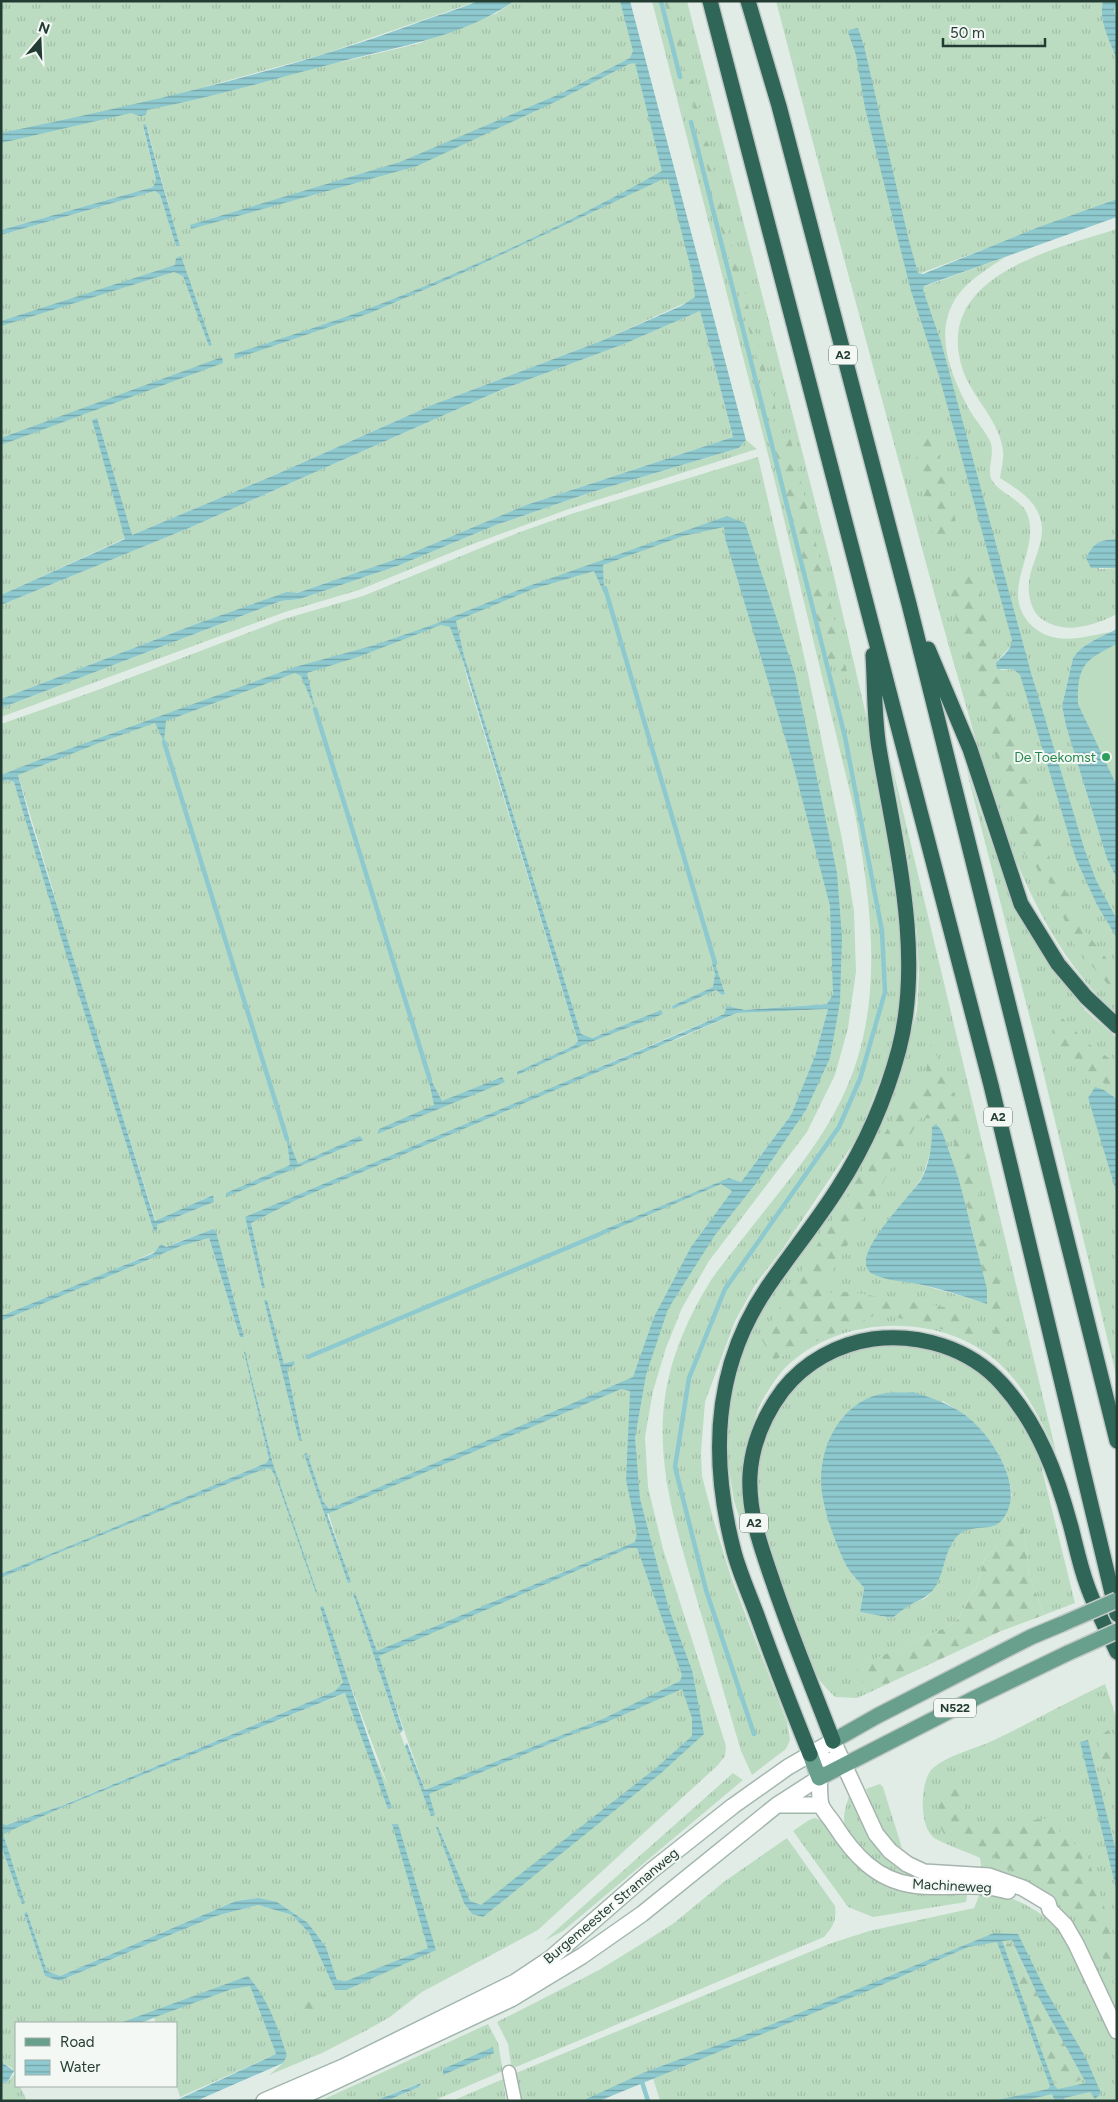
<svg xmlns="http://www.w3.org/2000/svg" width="1118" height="2102" font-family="Figtree,sans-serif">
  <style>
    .grass { fill: url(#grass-tufts); fill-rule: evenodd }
    .forest { fill: url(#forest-firs) }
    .pitch { fill: #bcdcc2 }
    .water { fill: url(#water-rules); fill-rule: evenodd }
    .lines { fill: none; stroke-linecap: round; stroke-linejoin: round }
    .stream { stroke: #8dc9ce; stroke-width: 4.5 }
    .minor-casing { stroke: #a5b4ad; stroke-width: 15 }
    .tertiary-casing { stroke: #a5b4ad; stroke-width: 18 }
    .secondary-casing { stroke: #a1b7ad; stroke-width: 18 }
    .primary-casing { stroke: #c1c8c6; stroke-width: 18 }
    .motorway-casing { stroke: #c1c8c6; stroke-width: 18 }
    .minor { stroke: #fff; stroke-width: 12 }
    .tertiary { stroke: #fff; stroke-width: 15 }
    .secondary { stroke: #fff; stroke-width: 15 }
    .primary { stroke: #699f8d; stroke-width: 15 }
    .motorway { stroke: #306657; stroke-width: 15 }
    .primary-bridge-casing { stroke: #c1c8c6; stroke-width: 18; stroke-linecap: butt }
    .primary-bridge { stroke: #699f8d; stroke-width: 15 }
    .leisure-dot { fill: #2e9e5b; stroke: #f3f8f5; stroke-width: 2 }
    .labels { text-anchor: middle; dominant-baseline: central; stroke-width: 4; stroke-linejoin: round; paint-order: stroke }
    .shield { fill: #f3f8f5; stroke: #61746d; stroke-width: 1 }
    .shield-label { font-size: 12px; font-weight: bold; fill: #233c33 }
    .leisure-label { font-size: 14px; fill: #27864d; stroke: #f3f8f5; text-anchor: end }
    .street-label { font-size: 14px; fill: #233c33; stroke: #f3f8f5 }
  </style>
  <defs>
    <pattern id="grass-tufts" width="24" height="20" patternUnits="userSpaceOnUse" patternTransform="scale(1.25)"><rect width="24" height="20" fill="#bcdcc2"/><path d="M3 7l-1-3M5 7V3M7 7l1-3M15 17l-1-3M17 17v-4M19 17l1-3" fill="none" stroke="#a1bea7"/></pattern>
    <pattern id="forest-firs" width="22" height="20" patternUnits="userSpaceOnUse" patternTransform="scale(1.25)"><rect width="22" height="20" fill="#bcdcc2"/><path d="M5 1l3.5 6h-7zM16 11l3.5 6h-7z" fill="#a1bea7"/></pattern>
    <pattern id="water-rules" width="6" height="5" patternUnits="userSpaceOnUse" patternTransform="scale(1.25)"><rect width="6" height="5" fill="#8dc9ce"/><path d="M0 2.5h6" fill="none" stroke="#73a4a8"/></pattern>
  </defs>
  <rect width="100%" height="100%" fill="#e2ece7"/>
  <path class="grass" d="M1,1H478L321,55L204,87L345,61L417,44L497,13L514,1H627L707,293L601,341L432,405L277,474L132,535L1,595V235L155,191L160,195L176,246H180L146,124L143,126L156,181L153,187L1,230Z
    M652,1H687L833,572L869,728L908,951L897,1035L859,1135L782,1250L755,1285L735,1321L705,1402L701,1452L702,1476L714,1522L731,1577L787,1722L790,1740L786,1749L752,1775L741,1751C726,1701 712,1650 697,1600C678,1534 655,1467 665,1397C671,1356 689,1315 711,1280C724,1261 740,1243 754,1224C785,1185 819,1145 841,1100C886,1009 872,909 855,813L775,482Z
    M776,1H1117V199L908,278L912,291L1005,257C989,268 970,279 958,295C932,331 951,375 969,409C975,420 985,430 990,441C996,454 985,471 993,482C1003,495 1023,500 1028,516C1040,552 998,591 1031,625C1054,647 1083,637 1110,632L1087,644L1073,658L1062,706L1066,726L1107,859L1117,879V1015C1030,934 996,813 965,702C944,631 925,560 906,488C862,326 818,164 776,1ZM1012,645L1030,669L1035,685H1024L1020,675L1013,669L1001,670L997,661Z
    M1117,229V539C1099,540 1094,542 1086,558L1100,569L1117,568V614C1097,624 1072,633 1051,624C1040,619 1035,615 1031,603C1021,571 1047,550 1041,521C1036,500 1017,489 1000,478C1001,469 1004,460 1003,451C1000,424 979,404 967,380C962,370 959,358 958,347C952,271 1061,247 1117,229Z
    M700,311L733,437L526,505L402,557L297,593H287L196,624L1,699V605L189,528L503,389L624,344Z
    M746,440L757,449L569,509L470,545L359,590L285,612L1,717V708L281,601L300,599L400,565L496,525L592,492L739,448Z
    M758,457L807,669L843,844L854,911L856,972L848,1028L835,1075L807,1132L709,1261L682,1308L666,1348L653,1391L645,1437L648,1487L663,1549L726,1746L725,1756L718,1765L538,1930L422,1992L390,2017L367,2030L322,2053L269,2075L283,2063L287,2056L251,1989L276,2054L180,2097L176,2084V2023H156L154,2018L143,2023H16V2086H20L27,2101H1V2084L8,2081L15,2074L12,2068L3,2063L1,2059V783L7,780L14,782L58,907L18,775L1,777V724L95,691L284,619L363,596L520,532L571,514ZM456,634L581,1034L591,1038L640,1019L546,1059L573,1046L578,1041L468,681ZM712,964L722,995L716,990L672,1006L714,987L715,973ZM833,994L809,1091L738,1189L729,1178L741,1182L791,1115L815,1056L828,1009L737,1013L680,1038L595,1069L724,1014L727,1006L745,1010L827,1004ZM115,1093L156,1222L212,1195L214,1202L157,1225L145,1201ZM245,1217L251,1223L263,1288H262ZM213,1229L216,1231L244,1337H240L209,1238L181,1246L29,1308L165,1247ZM245,1351L273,1464L252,1469L266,1463L269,1459ZM305,1454H307L323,1501L328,1508L327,1509L350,1582H348ZM353,1594L377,1653L425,1790L429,1809L400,1733ZM342,1663L389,1788L346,1693L23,1822L335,1691L343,1682ZM258,1898L308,1923L326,1947L337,1980L346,1982L428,1948L335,1990L309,1933L292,1915L258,1905L216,1916L59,1981L45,1976L24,1913L27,1912L47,1971L60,1976L236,1901Z
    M891,761L1056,1452C1041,1422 1028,1392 1004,1368C948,1311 840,1312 784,1369C775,1379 765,1395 759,1407C756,1413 755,1420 753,1425C743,1462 743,1497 745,1534L734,1501L728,1462V1434L732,1396L741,1358L760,1309L883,1112L905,1058L917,1010L919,974L917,932L908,858ZM932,1127L942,1131L975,1239L987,1303L918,1284L913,1191L922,1177L928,1160L932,1146Z
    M966,768L988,834L1024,925L1051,967L1085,1010L1117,1038V1099L1104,1090L1088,1098L1117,1190V1379L1036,1042Z
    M902,1344L930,1348L956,1357L981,1372L1008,1402L1023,1423L1038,1453L1075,1603L1044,1615L1029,1574L1023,1522L985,1558L976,1589L971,1594L958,1619L951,1625L858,1667L866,1694L857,1698L835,1697C828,1690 820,1682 816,1674C805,1651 798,1626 789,1603C775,1567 761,1527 759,1489C757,1446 775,1394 811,1368C837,1350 872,1346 902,1344ZM943,1401C979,1424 1007,1451 1012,1496L976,1528C943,1527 947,1579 928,1596C923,1600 916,1602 910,1604C904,1608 898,1614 892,1618L860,1612L864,1588L846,1565L823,1498Z
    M1105,1684L1117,1720V2016L1076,1930L984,1870L981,1866L980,1858C971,1853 937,1842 932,1836C919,1823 920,1780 933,1768C949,1754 973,1750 992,1741C1030,1723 1067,1702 1105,1684Z
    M733,1773L743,1780L563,1931L544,1941Z
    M880,1784L883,1787L902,1848C884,1841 872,1806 866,1789Z
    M849,1796C869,1835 876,1865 922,1878C899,1888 850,1850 845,1826C842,1816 846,1806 849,1796Z
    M815,1818L822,1821L829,1828C843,1842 862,1868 877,1879C902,1899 939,1892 968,1891L966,1902L873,1917L848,1907L793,1831L809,1820Z
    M787,1838L835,1906C837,1920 833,1927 824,1937L516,2067L511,2065L508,2044L497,2022L599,1970L638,1946L674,1923L725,1881Z
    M981,1891C1050,1901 1073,1943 1099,2002C1104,2014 1115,2030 1117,2044C1118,2062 1117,2082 1117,2101H660L652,2075L585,2101H522L516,2073L829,1944L869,1931L974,1908ZM1004,1942L1011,1944L1084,2079Z
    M488,2024L498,2043L503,2071L433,2101H386L419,2087L420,2083L374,2101H320Z
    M503,2079L506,2101H452Z"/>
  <path class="forest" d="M664,1H670L692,78L726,224L778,417L770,422L771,409L720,225L688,79Z
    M918,421L941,460L959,535L935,541L916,470Z
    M789,432L848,676L825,660L771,439Z
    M961,549L974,570L1050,859L1085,931L1117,972V995L1075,946L1049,882L1022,851L948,590L965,569Z
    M1058,1014L1089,1044L1117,1064V1092L1065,1057L1053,1029Z
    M931,1044L954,1094L1014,1341L997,1347L949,1119L920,1118L820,1293L849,1292L975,1312L979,1339L880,1313L774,1360L761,1338L902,1105L924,1082Z
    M1023,1521L1029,1574L1044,1615L1001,1631L866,1694L857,1667L951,1625L958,1619L971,1594L976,1589L985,1558Z
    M1111,1728L1117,1750V1818L1097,1738Z
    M954,1769L971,1825L1045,1819L1086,1853L1117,1945V1991L1093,1934L1059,1891L1013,1872L986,1850L944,1834L935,1818Z
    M1003,1942L1011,1944L1084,2079L1058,2087Z
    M325,1994L331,2005L300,2020L291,2010Z"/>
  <path class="pitch" d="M1117,634V803L1072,710L1074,664Z"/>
  <path class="water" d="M478,1H514C464,36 401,46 343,61C278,78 213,97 147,110L146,115L140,116L131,113L1,143V133C140,104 280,73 414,24C435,16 457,10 478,1Z
    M620,1H630L746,440L739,448L592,492L496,525L400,565L300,599L281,601L1,708V699L196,624L287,592L297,593L402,557L526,505L733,437L700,311L624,344L503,389L189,528L1,605V595L125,539L92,420L97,418L132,535L277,474L432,405L601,341L681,306L695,297L692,273L668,179L661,180L458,275L370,313L235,359L234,354C282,338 331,323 378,305C475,267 571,222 662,171L635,63L629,64L557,101L417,166L191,229L190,225L400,162L562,93L630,58L633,51Z
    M1103,1H1117L1114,11L1117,20V60C1110,41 1098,21 1103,1Z
    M858,28L864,46L909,241L918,273L923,274L1039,227L1117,199V217L935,282L924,286L923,290L941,342L1030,669L1085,851L1096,880L1117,920V938L1097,905L1076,859L1020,675L1013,669H997L996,663C1002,656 1012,650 1012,640L939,376L911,291L865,108L856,55L848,32L849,30Z
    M146,124C156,165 169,205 180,246H176L160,195L155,191L1,235V230L153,187L156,180L143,125Z
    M181,256L212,345L209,346L183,276L174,272L1,326V321L175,265L176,258Z
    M222,357L223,363L1,445V438Z
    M727,516L745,523L795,674L837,873L842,937L840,1002L830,1058L806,1110L757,1182L715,1235L668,1309L646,1375L635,1438L640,1499L669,1609L692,1670L704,1734L660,1774L483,1917L472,1914L464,1903L436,1827H438L470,1901L481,1905L656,1768L692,1736V1718L682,1689L600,1725L578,1732L429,1794L435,1815L431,1816L405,1746L407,1743L425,1790L605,1718L680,1681L682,1675L637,1548H629L379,1656L403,1730L400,1733L353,1594L355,1593L377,1651L635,1542L637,1533L626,1480L630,1391L621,1389L327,1514L351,1582L348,1583L304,1454L307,1453L323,1501L329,1509L633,1377L654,1317L691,1247L732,1191L721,1184L592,1239L601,1231L729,1178L741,1182L791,1115L815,1056L828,1009L737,1013L296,1200L251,1223L265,1288H262L245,1217L681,1033L724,1014L727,1006L745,1010L827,1004L833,994L830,906L793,764L725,538L724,527L683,536L603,565L604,593L594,571L533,589L456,621L464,656L581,1034L592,1038L661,1010L663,1014L583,1045L517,1075V1072L573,1046L578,1041L463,661L450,627L441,625L358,657L307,673L315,709L301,676L295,673L166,721L164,742L155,723L104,741L18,775L30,819L155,1221L213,1195L214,1202L157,1225V1231H154L70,967L14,782L7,780L1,783V775L44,758L295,667L375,645L435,624L526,587Z
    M1117,539V568H1091L1086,558C1094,542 1099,540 1117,539Z
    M1117,629V644C1084,660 1077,666 1078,704L1117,786V879L1107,859L1066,726L1062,706L1073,658C1083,643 1101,637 1117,629Z
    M712,963H715L725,994L722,995L716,990L673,1009L672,1006L713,987L715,973Z
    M502,1077L505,1082L377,1134L379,1129L434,1105L429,1081L431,1080L442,1101Z
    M1095,1087L1104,1090L1117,1099L1116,1191L1088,1098Z
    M936,1124L942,1131L959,1180L987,1289V1304C964,1296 941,1289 918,1284C903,1281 886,1281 873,1274C844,1259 913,1195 922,1178C930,1162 932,1145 932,1127Z
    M360,1136L363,1140L226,1197V1193L290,1165L287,1140L288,1139L298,1164Z
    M213,1229L216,1231L244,1337H240L209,1238L181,1246L1,1321V1314L4,1315L154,1253L161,1244L166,1247Z
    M264,1300H267L284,1364L294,1361L295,1364L287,1369L302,1441L299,1440Z
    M245,1351L273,1464L317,1592L316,1593L276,1478L271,1469L266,1468L53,1555L1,1578V1574C90,1538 178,1501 266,1463L269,1459L244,1352Z
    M913,1392C932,1398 948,1403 965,1415C991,1434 1028,1489 1002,1520C991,1534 968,1521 955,1539C945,1552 944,1570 937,1584C931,1596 921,1599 910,1605C904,1608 898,1614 892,1618L860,1612L864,1588C858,1580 849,1572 845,1563C836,1544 827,1520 823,1499C814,1454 838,1400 886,1393C895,1392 904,1393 913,1392Z
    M323,1606L392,1808L388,1809L345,1693L63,1807L3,1834L25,1903L22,1904L1,1845V1824L7,1825L64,1805L335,1691L343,1682L320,1607Z
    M1088,1740L1117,1855V1892L1080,1742Z
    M392,1824H398L436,1950L346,1990H335L309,1933L292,1915L258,1905L216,1916L59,1981L45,1976L24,1913L27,1912L47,1971L60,1976L236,1901L258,1898L277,1902L308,1923L326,1947L337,1980L346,1981L428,1948Z
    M994,1933L1018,1934L1046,1991L1085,2056L1101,2093L1095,2099L1090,2092L1064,2098L1065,2101H1055L1052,2094L1022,2101H993L1048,2089L1050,2086L997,1942L968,1947L877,1987L599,2101H582L643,2073L763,2028ZM1012,1940L1039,1998L1086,2083L1058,2089L1054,2085L1002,1941Z
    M248,1976C268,1999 278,2027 287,2056L283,2063L196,2101H175L276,2054L250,1986L232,1989L139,2023H120Z
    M493,2047L494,2053L443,2075V2069Z
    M1,2059L3,2063L14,2071L8,2081L1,2084Z
    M421,2083L419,2087L386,2101H374Z"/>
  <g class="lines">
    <path class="stream" d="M661,1L680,77
      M691,122L845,737L882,931L885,992L860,1079L839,1127L725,1289L689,1378L675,1467L706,1590L754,1734
      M605,588L715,963
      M315,709L430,1080
      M164,742L287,1139
      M308,1357L600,1234
      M642,2082L648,2101"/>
    <g class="minor-casing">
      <path id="minor" d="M509,2072L515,2101"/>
    </g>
    <g class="tertiary-casing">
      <path id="tertiary" d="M833,1741L876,1834L890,1851L907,1864L924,1872L989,1876L1023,1888L1048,1903L1050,1910L1065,1925L1076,1944L1117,2031
        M810,1754L844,1766
        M819,1778C820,1786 819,1797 821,1805C824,1812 830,1818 834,1824C853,1854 876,1880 913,1885C946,1890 973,1881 1008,1891"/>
    </g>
    <g class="secondary-casing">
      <path id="secondary" d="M777,1805H821
        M264,2101L343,2067L515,1982L551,1958L651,1871L733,1806L788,1767L833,1741
        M293,2101L511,1999L582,1956L642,1914L777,1805L819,1778"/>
    </g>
    <g class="primary-casing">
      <path id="primary" d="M833,1741L877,1716L1031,1637L1062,1624
        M810,1754L819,1778L977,1697L1068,1653"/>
    </g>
    <g class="motorway-casing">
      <path id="motorway" d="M710,1L991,1085L1117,1614
        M748,1L779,106L909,604L1117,1441
        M928,649L970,749L1021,904L1058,964L1086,997L1117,1026
        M833,1741C813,1688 791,1636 773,1582C761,1547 748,1512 750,1475C752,1444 765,1414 783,1390C805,1362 838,1344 873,1339C919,1333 970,1348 1002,1384C1039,1425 1057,1475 1071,1527C1076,1546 1080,1566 1087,1585C1095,1608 1107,1630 1117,1652
        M810,1754C792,1709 774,1663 758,1618C750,1596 740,1574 734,1552C710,1460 712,1369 767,1288C790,1254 816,1223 838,1188C865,1146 886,1098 899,1049C924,953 895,844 879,748C874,718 875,686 873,655"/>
    </g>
    <use href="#minor" class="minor"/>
    <use href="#tertiary" class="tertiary"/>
    <use href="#secondary" class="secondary"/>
    <use href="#primary" class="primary"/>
    <use href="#motorway" class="motorway"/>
    <g class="primary-bridge-casing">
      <path id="primary-bridge" d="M1062,1624L1117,1600
        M1068,1653L1117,1631"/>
    </g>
    <use href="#primary-bridge" class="primary-bridge"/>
  </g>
  <circle class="leisure-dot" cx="1106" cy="757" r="5"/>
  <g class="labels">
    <g class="shield">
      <rect x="829" y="345.5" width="28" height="19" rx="4"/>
      <rect x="984" y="1107.5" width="28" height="19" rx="4"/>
      <rect x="740" y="1513.5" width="28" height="19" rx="4"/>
      <rect x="934" y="1698.5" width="42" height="19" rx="4"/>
    </g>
    <g class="shield-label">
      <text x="843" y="355">A2</text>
      <text x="998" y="1117">A2</text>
      <text x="754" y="1523">A2</text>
      <text x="955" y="1708">N522</text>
    </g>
    <g class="leisure-label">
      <text x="1096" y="757">De Toekomst</text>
    </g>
    <g class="street-label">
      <text transform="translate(952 1886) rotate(3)">Machineweg</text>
      <text transform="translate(611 1906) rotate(-40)">Burgemeester Stramanweg</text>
    </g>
  </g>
  <rect width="1118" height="2102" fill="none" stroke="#233c33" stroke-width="5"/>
  <rect x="15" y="2022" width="162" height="65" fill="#f3f8f5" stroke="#a0ada7"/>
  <rect x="25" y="2038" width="25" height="8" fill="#699f8d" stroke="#a0ada7"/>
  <text x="60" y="2047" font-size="15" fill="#233c33">Road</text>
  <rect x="25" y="2060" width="25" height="15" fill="url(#water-rules)" stroke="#a0ada7"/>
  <text x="60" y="2072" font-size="15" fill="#233c33">Water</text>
  <g transform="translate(40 40) rotate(19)" stroke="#f3f8f5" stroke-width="4" paint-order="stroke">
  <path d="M0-4L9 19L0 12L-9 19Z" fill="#233c33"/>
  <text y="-8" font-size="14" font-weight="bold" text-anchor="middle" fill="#233c33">N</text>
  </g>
  <path d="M943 38v8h102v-8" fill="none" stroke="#233c33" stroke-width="2.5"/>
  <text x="950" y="38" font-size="15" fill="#233c33" stroke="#f3f8f5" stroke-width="4" paint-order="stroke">50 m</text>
</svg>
